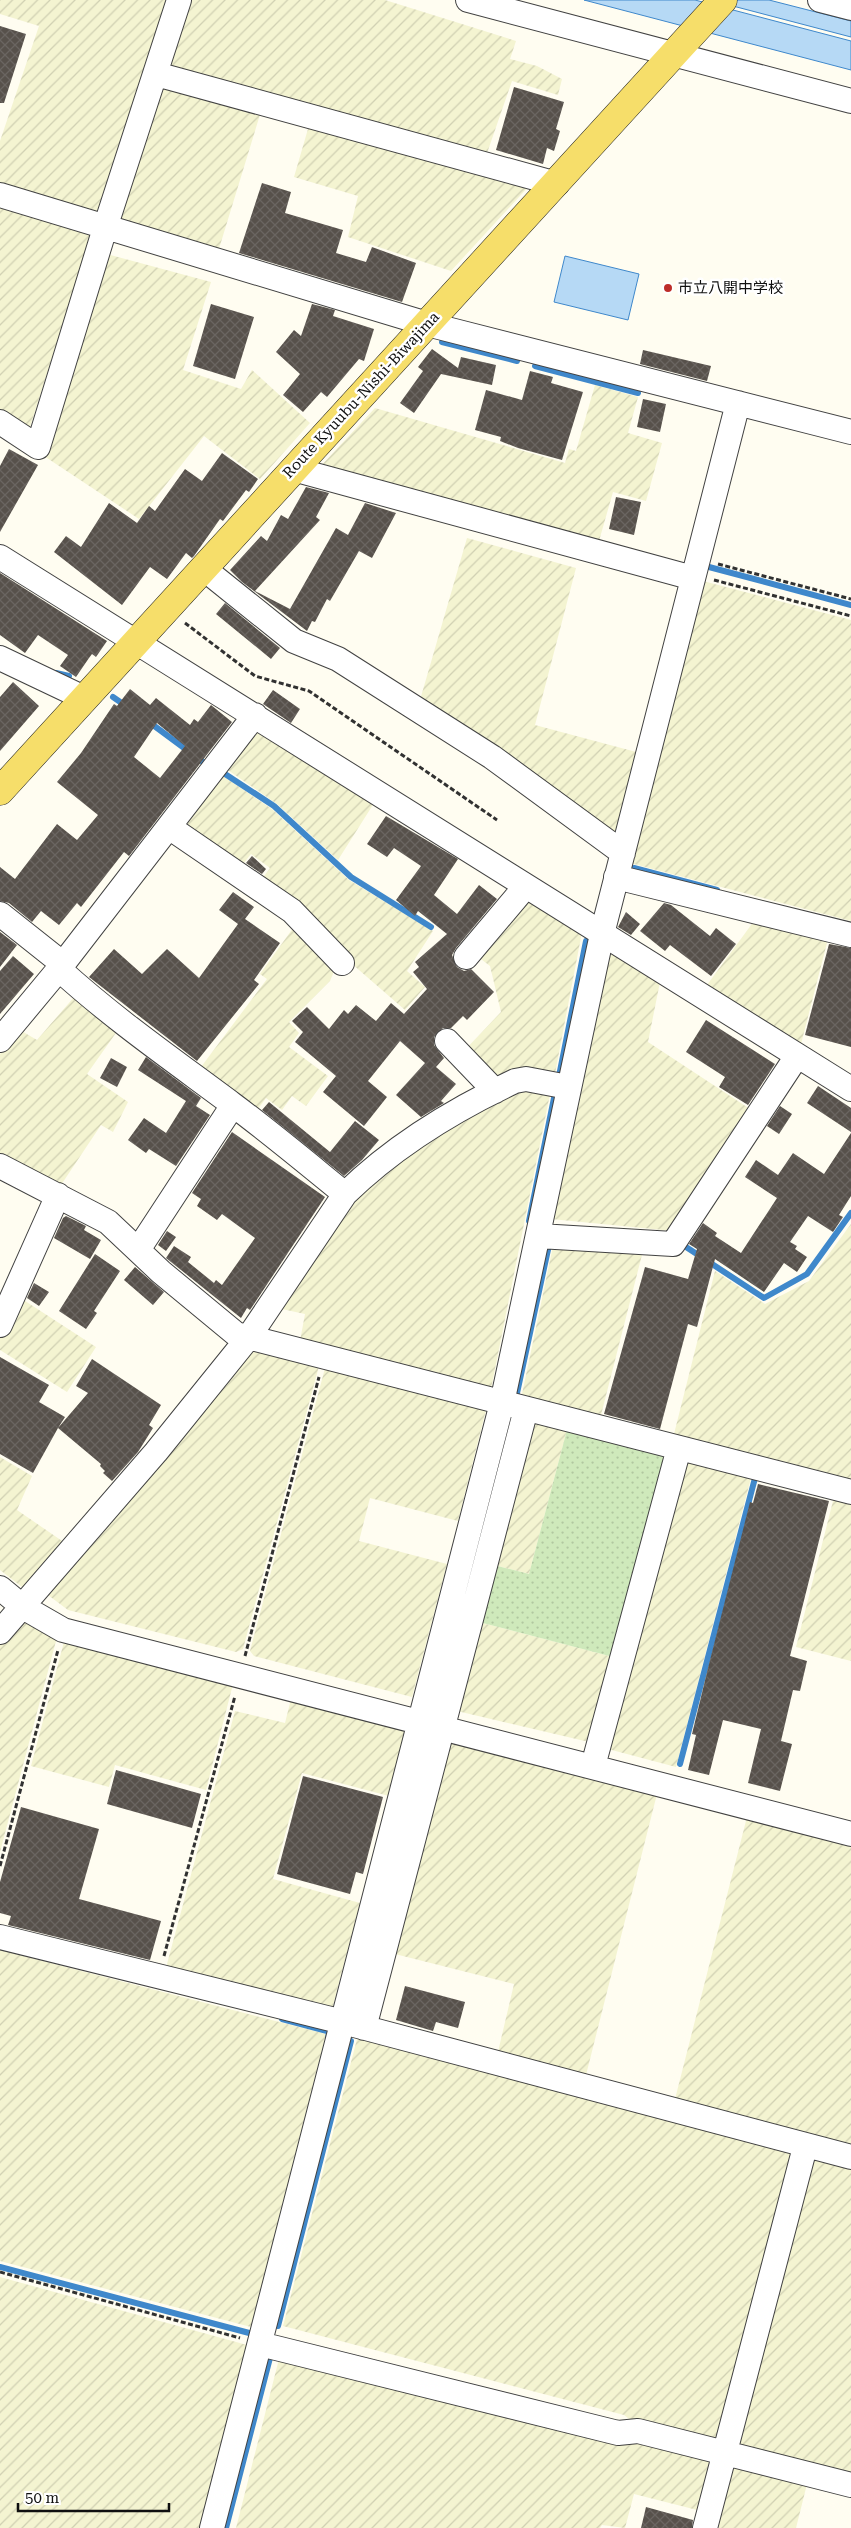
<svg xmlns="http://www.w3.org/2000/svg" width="851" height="2528" font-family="'Roboto Serif','Noto Sans JP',serif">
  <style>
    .farmland { fill: url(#farmland-furrows) }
    .grass { fill: url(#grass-dots) }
    .water { fill: #b6d9f5; stroke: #3f88cb }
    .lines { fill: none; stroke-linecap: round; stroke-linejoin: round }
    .stream { stroke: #3f88cb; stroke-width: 6 }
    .building { fill: url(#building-cross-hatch); fill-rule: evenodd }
    .minor-casing { stroke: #424242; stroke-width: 26 }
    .major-casing { stroke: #202020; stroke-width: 29 }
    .path { stroke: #313131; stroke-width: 3; stroke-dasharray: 5 2.5; stroke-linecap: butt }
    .minor { stroke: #fff; stroke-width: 24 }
    .major { stroke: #f6de6a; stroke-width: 28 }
    .poi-dot { fill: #bd2d29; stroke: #fff; stroke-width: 2 }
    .labels { text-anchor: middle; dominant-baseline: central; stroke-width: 5; stroke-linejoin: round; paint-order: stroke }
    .poi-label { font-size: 15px; fill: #0f0f0f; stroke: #fff; text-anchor: start }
    .street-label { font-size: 15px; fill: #0f0f0f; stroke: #fff }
  </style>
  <defs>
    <pattern id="farmland-furrows" width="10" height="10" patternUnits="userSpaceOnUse" patternTransform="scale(1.25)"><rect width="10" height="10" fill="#f4f4d1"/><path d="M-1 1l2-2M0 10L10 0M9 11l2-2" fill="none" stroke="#d0d0b2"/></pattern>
    <pattern id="grass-dots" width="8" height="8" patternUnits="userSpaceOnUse" patternTransform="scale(1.25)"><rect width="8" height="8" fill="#cfe9bb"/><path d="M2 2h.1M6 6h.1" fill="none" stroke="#b1c7a0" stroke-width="1.8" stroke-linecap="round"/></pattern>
    <pattern id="building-cross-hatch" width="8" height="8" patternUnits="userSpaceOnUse" patternTransform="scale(1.25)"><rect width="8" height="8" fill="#57514b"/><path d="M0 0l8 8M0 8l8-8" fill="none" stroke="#6a6561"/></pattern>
  </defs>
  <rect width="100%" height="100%" fill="#fffdf1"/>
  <path class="farmland" d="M0,0H166L95,218L0,187V141L39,26L0,14Z
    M187,0H385L516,41L510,59L537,66L562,79L558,95L512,81L485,159L168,72Z
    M162,81L262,108L218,252L122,223L116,212Z
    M310,122L530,185L451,271L348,237L358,196L294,177Z
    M0,203L92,232L30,427L0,409Z
    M103,253L211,282L183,370L241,389L252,370L310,423L260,479L204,436L139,519L41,454Z
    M595,385L638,397L628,433L662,443L646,501L613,492L597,548L318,469L375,408L565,463L569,449L576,451Z
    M467,538L576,568L535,725L640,753L616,842L420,700Z
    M703,581L851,620V921L630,863Z
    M259,728L376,800L338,860L277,804L225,768Z
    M220,774L272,809L349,880L433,931L407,971L425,987L405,1010L259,883L270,868L251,854L239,869L182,831L184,819Z
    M526,895L582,932L554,1079L501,1081L464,1051L501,1012L490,966L477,956Z
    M757,917L829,935L800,1048L704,989Z
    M296,924L335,969L330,981L289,1022L299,1033L289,1047L328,1076L306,1106L292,1096L282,1110L266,1098L255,1113L198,1071L267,979L260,974Z
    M613,954L660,982L648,1042L753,1111L673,1231L551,1219L604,960Z
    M75,996L118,1030L87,1074L128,1102L113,1132L101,1125L59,1188L0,1158V1054L20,1030L37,1040Z
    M551,1089L491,1389L300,1341L305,1314L277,1308L353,1195L418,1139L509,1091Z
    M851,1224V1485L673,1438L715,1271L765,1304L809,1281Z
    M553,1246L644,1247L600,1419L521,1399Z
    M19,1297L96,1347L67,1392L0,1350V1337Z
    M247,1348L319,1366L243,1649L236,1652L68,1610L44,1592Z
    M325,1368L487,1406L458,1521L370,1498L359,1541L447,1564L412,1697L254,1656L250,1651Z
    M534,1418L568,1426L529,1574L490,1564Z
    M0,1457L32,1476L17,1510L68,1545L31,1590L22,1587L0,1570Z
    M686,1457L752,1474L676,1767L608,1749Z
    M834,1497L851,1501V1661L796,1647Z
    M27,1615L52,1631L56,1641L0,1852V1643Z
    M475,1621L617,1658L589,1742L457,1711Z
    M65,1638L234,1680L206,1790L115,1765L109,1787L31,1766Z
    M292,1695L406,1729L389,1796L302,1773L273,1879L360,1903L331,2013L170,1972L167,1964L235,1711L285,1723Z
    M446,1740L658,1790L585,2079L497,2056L514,1984L391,1953Z
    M748,1813L851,1839V2150L674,2103Z
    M0,1950L326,2034L251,2327L0,2261Z
    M358,2035L791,2149L797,2158L722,2442L642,2429L624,2415L283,2326Z
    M814,2156L851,2166V2478L735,2449Z
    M0,2277L247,2345L200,2528H0Z
    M280,2355L713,2457L705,2512L634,2494L625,2528L602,2525L600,2528H236Z
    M729,2465L808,2480L796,2528H712Z"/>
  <path class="grass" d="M568,1426L666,1451L617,1658L475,1621L490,1564L529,1574Z"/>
  <path class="water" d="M584,0H695L851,41V70Z
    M710,0H769L851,21V37Z
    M565,256L639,274L628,320L554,302Z"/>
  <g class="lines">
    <path class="stream" d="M442,342L517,361
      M535,366L638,393
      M709,567L851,605
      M56,673L69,676
      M113,697L126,706
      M149,722L207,765L205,767
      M222,772L274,806L351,877L431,927
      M634,868L717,890
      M559,1076L586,941
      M529,1221L555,1093
      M683,1245L764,1298L807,1274L851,1213
      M517,1393L549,1245
      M680,1764L755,1478
      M282,2019L327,2031L329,2033L328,2038
      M0,2267L253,2334L254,2329
      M278,2326L351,2041
      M226,2528L271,2354"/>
  </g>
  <path class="building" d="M0,26L26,34L4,103H0Z
    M514,87L564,102L556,129L560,131L554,151L547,148L543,164L496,150Z
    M262,183L291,192L285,213L343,230L336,253L366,262L372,247L416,263L402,302L239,253Z
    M211,304L254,317L235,379L193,366Z
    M312,304L335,310L333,316L374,329L364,361L359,359L327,397L321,392L303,412L283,395L300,374L276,352L294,330L301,336Z
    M432,349L458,368L461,357L496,365L492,385L441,374L414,413L400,403L423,371L418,367Z
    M643,350L711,366L707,381L640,364Z
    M530,371L553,377L551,383L583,392L562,460L518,448L500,441L501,437L475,430L486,390L522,400Z
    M643,399L666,404L660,432L637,427Z
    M9,449L38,465L0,532V466Z
    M222,453L258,479L249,492L246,490L223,521L220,519L194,556L192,558L186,553L167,579L150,567L122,605L54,552L66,536L81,547L109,503L137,523L149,506L155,511L185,469L202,481Z
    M306,487L329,493L316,517L320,520L255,591L290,609L336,528L348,535L365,503L396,513L372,558L359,551L330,601L327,599L315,622L312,621L307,631L242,582L230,570L261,536L267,541L281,515L288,519Z
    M616,497L641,502L634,535L609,529Z
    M0,573L107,641L96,657L92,654L89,658L76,677L60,666L68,655L38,635L25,653L0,635Z
    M225,603L280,648L271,659L216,614Z
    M13,682L39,706L0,751V697Z
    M130,689L150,705L156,698L190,725L194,719L198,722L211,705L232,722L129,856L124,852L81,907L77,903L59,925L41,911L32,922L9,903L0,901V867L15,879L57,824L77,840L98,815L57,782L81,753L114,704L117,706ZM157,723L185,746L160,778L134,757Z
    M273,690L300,709L291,723L263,704Z
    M386,816L458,859L434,895L457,914L479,885L497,899L456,948L452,955L457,967L464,971L471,969L494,992L467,1020L463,1016L451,1028H443L434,1037V1045L444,1058L436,1067L456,1084L441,1101L444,1103L421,1117L396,1095L425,1063L400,1041L368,1081L387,1097L364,1126L323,1092L336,1076L295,1042L303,1032L292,1021L307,1007L329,1029L344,1010L348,1014L356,1005L376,1021L391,1003L404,1014L427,989L413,972L419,967L415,962L447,934L418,911L415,916L396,900L421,866L394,848L387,857L367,844Z
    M252,856L266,869L262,874L246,863Z
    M233,892L254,907L245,919L280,943L254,980L259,984L197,1061L89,977L114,949L142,974L167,949L199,978L238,924L219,910Z
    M664,903L671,905L710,936L716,928L736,944L711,976L670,945L665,951L640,931Z
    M626,912L640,924L631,935L618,927Z
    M0,932L17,945L0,967Z
    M829,944L851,948V1047L805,1035Z
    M13,956L34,974L0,1014V971Z
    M706,1020L775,1064L748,1105L719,1087L725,1077L686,1052Z
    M146,1057L201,1098L196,1106L210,1115L176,1166L149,1149L146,1153L128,1140L144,1118L166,1133L186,1101L138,1070Z
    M111,1058L127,1067L117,1087L100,1078Z
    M818,1086L851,1108V1132L807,1103Z
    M269,1102L330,1152L355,1121L379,1140L362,1160L344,1176L262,1110Z
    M780,1106L792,1114L779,1134L767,1126Z
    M232,1132L325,1197L250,1310L247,1308L241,1318L166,1258L174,1246L191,1257L188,1262L214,1283L216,1280L222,1285L255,1238L222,1214L217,1220L197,1206L201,1199L192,1193Z
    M851,1133V1196L839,1215L843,1217L833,1232L808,1216L790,1242L797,1246L795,1249L807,1257L797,1272L784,1263L764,1292L715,1259L697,1327L688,1324L660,1429L604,1414L645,1267L688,1279L697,1249L689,1244L703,1223L717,1233L715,1236L741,1253L777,1198L745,1177L756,1160L778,1175L793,1153L824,1174Z
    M66,1216L86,1226L84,1230L101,1240L90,1259L54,1238L63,1218Z
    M167,1231L176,1237L166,1251L158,1245Z
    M95,1254L120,1271L94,1311L97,1313L86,1329L59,1311Z
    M135,1267L164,1292L153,1305L124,1280Z
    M34,1283L49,1292L39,1306L27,1298Z
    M0,1357L49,1385L39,1402L65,1417L58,1428L88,1393L76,1386L92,1359L161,1405L149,1425L153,1428L138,1452L112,1481L103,1473L105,1471L100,1466L101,1464L58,1428L33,1473L0,1454Z
    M758,1484L829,1501L790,1656L807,1661L800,1691L793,1690L781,1741L792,1744L780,1791L748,1783L761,1729L723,1720L709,1775L688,1770L696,1735L692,1734L708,1668L750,1502L753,1503Z
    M116,1770L201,1794L192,1828L107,1804Z
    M303,1776L383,1797L363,1874L356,1872L350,1894L277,1874Z
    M21,1807L99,1829L79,1899L161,1921L150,1960L8,1925L11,1916L0,1913V1882Z
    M405,1986L465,2002L458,2028L436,2022L433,2031L396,2020Z
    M646,2507L693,2520L692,2528H641Z"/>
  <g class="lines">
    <g class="minor-casing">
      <path id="minor" d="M468,0L851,101
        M820,0L851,8
        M156,74L557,184
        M0,195L427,324L851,432
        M0,422L38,447L105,228L179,0
        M293,469L693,578
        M0,557L851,1089
        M203,568L294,641L338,659L492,757L623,853
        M0,658L84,698
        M169,827L292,911L342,963
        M616,877L851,935
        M0,914L63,964
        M466,957L526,886
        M59,969C114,1019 173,1060 232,1104C271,1133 308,1164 345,1194
        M0,1040L59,969L255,715
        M447,1041L495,1091
        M0,1166L108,1222L161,1272L236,1334L851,1492
        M539,1236L673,1244L797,1056
        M138,1250L233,1105
        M0,1325L58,1195
        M0,1588L23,1607L63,1630L851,1834
        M0,1632L156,1452L248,1338L345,1194C394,1146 453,1110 515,1081L526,1079L568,1087
        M593,1766L679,1448
        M0,1937L343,2022L851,2157
        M364,2028L526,1409
        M260,2344L618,2433L638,2431L851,2485
        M212,2528L502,1403L602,934L738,403
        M705,2528L805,2147"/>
    </g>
    <g class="major-casing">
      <path id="major" d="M0,791L723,0"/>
    </g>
    <path class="path" d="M718,564L851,599
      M714,580L851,616
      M185,623L255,676L309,691L497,820
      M245,1656L319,1377
      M0,1866L58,1650
      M164,1956L235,1696
      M0,2272L240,2338"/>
    <use href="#minor" class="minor"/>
    <use href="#major" class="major"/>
  </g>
  <circle class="poi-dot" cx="668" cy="288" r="5"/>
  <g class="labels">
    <g class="poi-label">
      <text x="678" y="288">市立八開中学校</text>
    </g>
    <g class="street-label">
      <text transform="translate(361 395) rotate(-47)">Route Kyuubu-Nishi-Biwajima</text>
    </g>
  </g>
  <path d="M18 2503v8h151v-8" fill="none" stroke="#0f0f0f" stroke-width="2.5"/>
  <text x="25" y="2503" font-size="15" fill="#0f0f0f" stroke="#ffffff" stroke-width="4" paint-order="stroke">50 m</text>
</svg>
